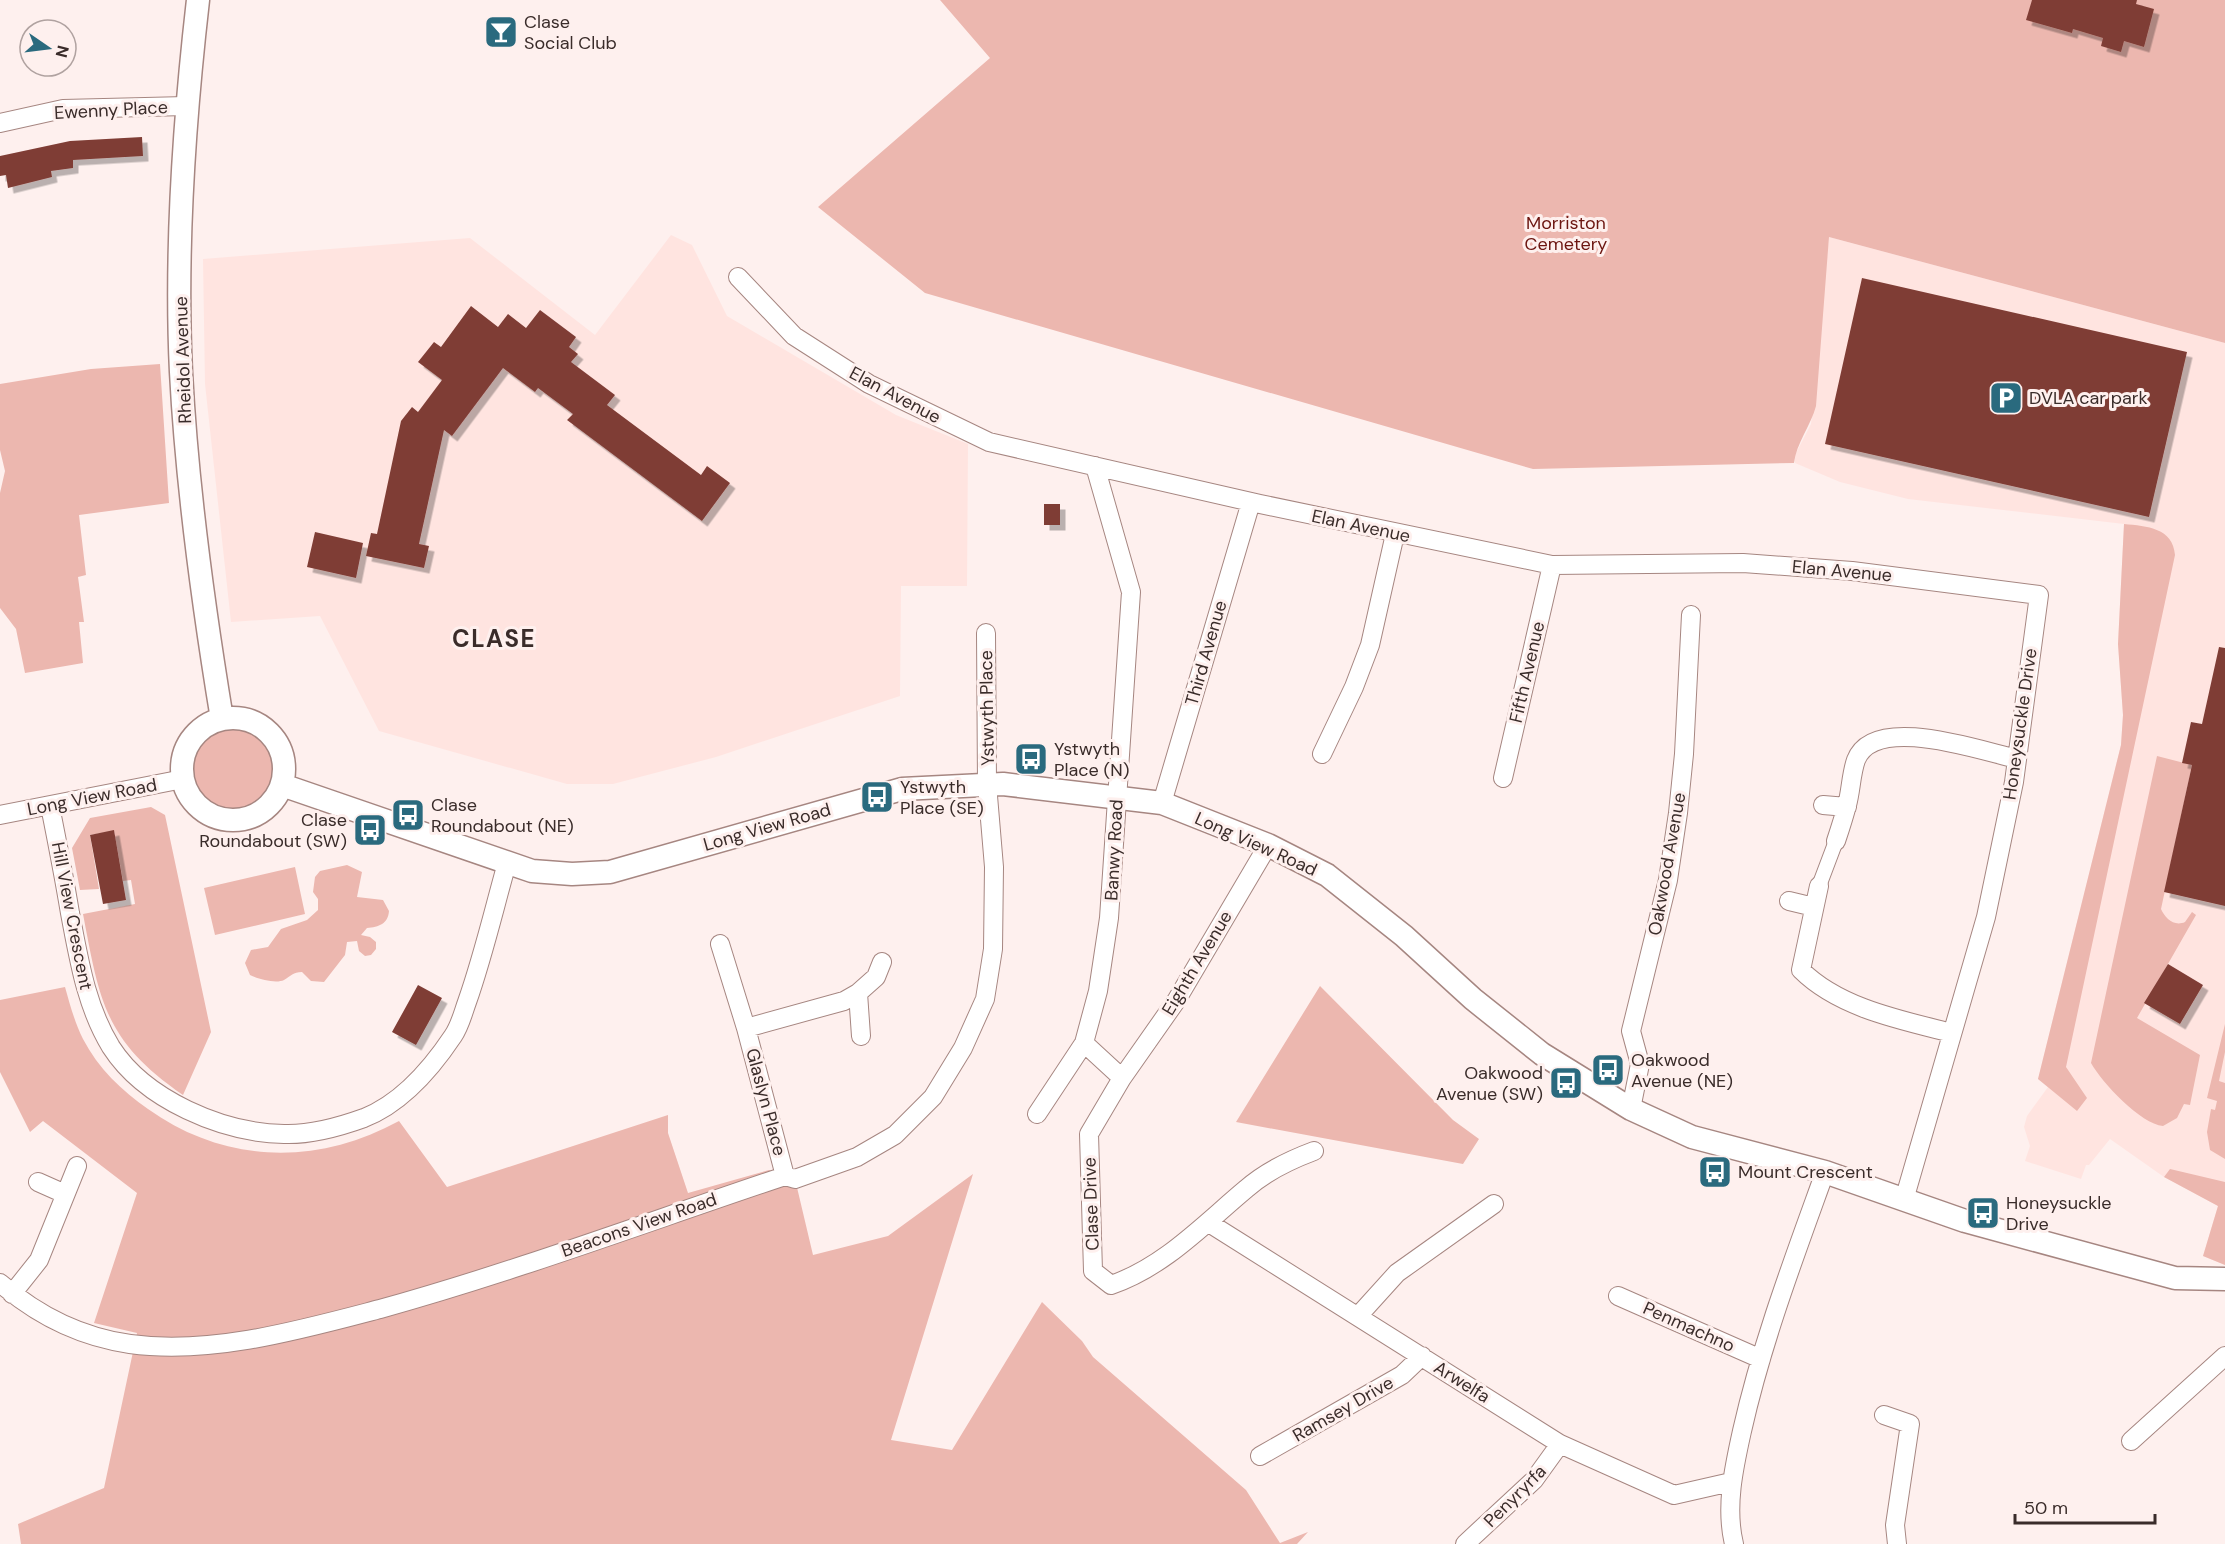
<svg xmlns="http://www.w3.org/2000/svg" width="2225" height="1544" font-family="'DM Sans',sans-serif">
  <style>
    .built { fill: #ffe4e0 }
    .green { fill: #ecb7af }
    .building { fill: #7f3e36; filter: url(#shadow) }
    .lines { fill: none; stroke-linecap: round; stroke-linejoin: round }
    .pedestrian-casing { stroke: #a68681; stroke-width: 16 }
    .minor-casing { stroke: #a68681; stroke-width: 20 }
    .tertiary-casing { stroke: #a68681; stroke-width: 25 }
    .pedestrian { stroke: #fff; stroke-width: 14 }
    .minor { stroke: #fff; stroke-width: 18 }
    .tertiary { stroke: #fff; stroke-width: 22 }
    .labels { text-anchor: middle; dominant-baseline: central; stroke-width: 6; stroke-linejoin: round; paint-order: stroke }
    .poi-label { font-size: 18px; fill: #3a2c2a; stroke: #fef0ee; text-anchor: start }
    .street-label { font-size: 18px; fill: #3a2c2a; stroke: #fef0ee }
    .park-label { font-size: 18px; fill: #6c1510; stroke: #fef0ee }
    .district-label { font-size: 24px; font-weight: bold; letter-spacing: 1.5px; fill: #3a2c2a; stroke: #fef0ee }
  </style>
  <defs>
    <filter id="shadow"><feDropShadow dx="5.5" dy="5.5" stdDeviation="0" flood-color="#0004"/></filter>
  </defs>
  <rect width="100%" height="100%" fill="#fef0ee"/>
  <path class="built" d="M671,235L692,245L727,316L896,415L968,444L967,586H901L900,696L716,757L613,784H567L379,731L320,616L231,622L205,384L203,259L470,238L595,335Z
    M1829,237L2225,343V1265L2203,1256L2218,1206L2164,1177L2110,1139L2089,1165H2086L2081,1179L2025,1161L2030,1146L2024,1127L2027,1116L2048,1087L2038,1079L2121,745L2123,715L2118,644L2124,524L1908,499L1840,482L1795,463V455L1811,424Z"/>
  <path class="green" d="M940,0H2225V343L1829,237L1816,406C1811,425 1796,444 1794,463L1533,469L925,293L818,207L990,58Z
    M160,364L169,503L79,515L86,575L78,577L84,622H79L83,663L25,673L16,629L0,608V493L5,471L0,450V384L91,369Z
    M2124,524C2147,526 2173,528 2175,555L2066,1067L2087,1098L2077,1111L2038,1079L2121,745L2123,715L2118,644Z
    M193 770a41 41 0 1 1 82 0a41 41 0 1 1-82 0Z
    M2157,756L2192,765L2161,909C2165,918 2174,927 2185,922L2192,912L2196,915L2137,1018L2200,1055L2190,1105L2184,1104L2177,1118L2163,1126C2141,1124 2102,1083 2091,1063Z
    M151,807L165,815L211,1032L183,1095C105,1041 100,1003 83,914L135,904L131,880L123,881L114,831L90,835L99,889L80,890L72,848L90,818Z
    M347,865L362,872L357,897L383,900L389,911C388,924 379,927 367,928L361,935L370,937L376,942V949L371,955L365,956L359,951L357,941L347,942L345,955L324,982L311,981L302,972C293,972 291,976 284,980C276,984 258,979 250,975L245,963L251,950L268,947L281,929L307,920L318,910V899L313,892L315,877L320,871Z
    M295,867L305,914L215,935L204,888Z
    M1320,986L1453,1120L1479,1139L1463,1164L1236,1122Z
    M65,987C70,1005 75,1023 83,1039C98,1068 122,1091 148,1109C225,1164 317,1166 399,1121L447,1187L668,1115V1133L688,1193L769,1170L795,1179L813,1255L888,1236L973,1174L891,1440L952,1450L1042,1302L1082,1341L1093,1357L1246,1490L1280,1543L1308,1532L1297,1544H21L18,1524L104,1488L137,1333L94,1323L137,1193L43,1121L30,1132L0,1072V1000Z
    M2225,1024V1052L2219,1081L2225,1083V1159L2210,1150L2207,1132L2211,1109L2215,1110L2217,1101L2207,1098Z
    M2170,1169L2225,1182V1265L2203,1256L2218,1206L2164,1177Z"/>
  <path class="building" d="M2032,0H2137L2136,4L2154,9L2144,47L2124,41L2121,52L2101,46L2103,38L2073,29L2072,33L2026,20Z
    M142,137L143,156L73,160V168L51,171L52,177L8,188L6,175L0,176V156L70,141Z
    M1862,278L2187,352L2149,517L1825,444Z
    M471,306L498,327L508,314L526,328L540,310L576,337L569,347L578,354L571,362L615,395L607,405L701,475L707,466L730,483L702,521L567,420L573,414L538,388L535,392L503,368L452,436L444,430L419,544L429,546L424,568L366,556L371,533L377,534L401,421L412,407L418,412L442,380L418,362L434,342L441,347Z
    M1044,504H1060V525H1044Z
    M315,532L363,543L356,578L307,567Z
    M2219,647L2225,648V906L2164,892L2192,765L2182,763L2191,722L2202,724Z
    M114,830L126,900L103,904L90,835Z
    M2168,964L2203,985L2180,1024L2144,1003Z
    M418,985L442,998L416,1045L392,1032Z"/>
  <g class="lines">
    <g class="pedestrian-casing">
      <path id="pedestrian" d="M1819,886L1836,841"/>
    </g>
    <g class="minor-casing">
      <path id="minor" d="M0,123L63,109L186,106
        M738,277L794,336L869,384L989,442L1260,504L1552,565L1743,563L1852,571L2039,595L2014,782L1986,917L1904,1200
        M1322,754L1354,687L1370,645L1395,534
        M1503,778L1552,565
        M1162,803L1251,502
        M1823,805L1847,807
        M50,806C57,841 64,877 70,913C79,960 86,1006 111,1047C145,1100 223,1133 284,1134C310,1135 339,1127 364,1118C402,1103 431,1069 453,1036C460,1026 463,1013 467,1002C483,957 494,909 507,863
        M0,815L183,779
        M1836,841C1840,829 1844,817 1847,805C1851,791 1851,774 1856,760C1874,713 1981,751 2017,759
        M1268,845L1176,1001L1122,1078L1089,1134L1093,1271L1111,1285C1164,1267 1204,1224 1246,1189C1265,1172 1290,1160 1314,1151
        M1819,886L1801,970C1839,1008 1901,1020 1952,1033
        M1789,901L1814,907
        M720,944L746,1028L785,1176
        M746,1028L844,1001L858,993
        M861,1036L858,993L876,977L882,962
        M1084,1043L1122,1078
        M1631,1109L1640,1064L1631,1031L1668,880L1678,813L1684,754L1691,615
        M1037,1114L1084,1043L1098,991L1109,918L1131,592L1095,466
        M38,1182L65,1194
        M1209,1223L1560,1444L1674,1495L1731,1482
        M0,1283C37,1315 81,1337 130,1344C212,1355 300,1330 380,1309C517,1271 650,1221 785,1176L795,1179L857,1157L895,1135L933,1097L963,1048L985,999L993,949L994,867L987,784L986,633
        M12,1294L39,1260L77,1166
        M1618,1296L1761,1359
        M1359,1315L1397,1273L1494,1204
        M1884,1415L1910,1424L1895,1525L1897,1544
        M2131,1441L2225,1356
        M1260,1456L1402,1375L1422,1356
        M1465,1544L1534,1480L1560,1444
        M1734,1544C1725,1507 1734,1467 1742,1431C1762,1342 1794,1258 1825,1172"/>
    </g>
    <g class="tertiary-casing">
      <path id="tertiary" d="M198,0C184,122 175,248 181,372C187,489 203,604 222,719
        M182 769a51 51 0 1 1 102 0a51 51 0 1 1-102 0Z
        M282,785L532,871L572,874L610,872L902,789L1003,784L1162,803L1268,845L1327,875L1404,936L1473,999L1542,1054L1631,1109L1692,1137L1825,1172L1965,1221L2175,1278L2225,1279"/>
    </g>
    <use href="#pedestrian" class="pedestrian"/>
    <use href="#minor" class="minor"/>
    <use href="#tertiary" class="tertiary"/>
  </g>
  <defs>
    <g id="bar-square" transform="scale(1.725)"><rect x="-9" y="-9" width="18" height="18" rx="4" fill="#2a6a7e" stroke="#fef0ee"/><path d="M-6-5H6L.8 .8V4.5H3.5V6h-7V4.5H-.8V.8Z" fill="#fff"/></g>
    <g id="parking-square" transform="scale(1.725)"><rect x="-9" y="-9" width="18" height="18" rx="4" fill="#2a6a7e" stroke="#fef0ee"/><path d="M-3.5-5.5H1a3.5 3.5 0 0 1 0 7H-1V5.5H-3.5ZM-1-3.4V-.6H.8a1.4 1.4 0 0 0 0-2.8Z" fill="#fff"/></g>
    <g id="bus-square" transform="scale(1.725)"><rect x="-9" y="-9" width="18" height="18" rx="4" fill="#2a6a7e" stroke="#fef0ee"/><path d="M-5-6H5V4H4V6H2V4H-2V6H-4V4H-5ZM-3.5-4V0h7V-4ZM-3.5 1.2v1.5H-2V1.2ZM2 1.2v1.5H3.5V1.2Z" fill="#fff"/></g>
  </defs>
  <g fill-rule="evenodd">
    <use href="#bar-square" x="501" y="32"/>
    <use href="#parking-square" x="2006" y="398"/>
    <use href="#bus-square" x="1031" y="759"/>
    <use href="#bus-square" x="877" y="797"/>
    <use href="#bus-square" x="408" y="815"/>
    <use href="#bus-square" x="370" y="830"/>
    <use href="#bus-square" x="1608" y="1070"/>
    <use href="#bus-square" x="1566" y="1083"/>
    <use href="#bus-square" x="1715" y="1172"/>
    <use href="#bus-square" x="1983" y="1213"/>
  </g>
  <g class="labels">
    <g class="poi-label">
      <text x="524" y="22">Clase<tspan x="524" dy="21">Social Club</tspan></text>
      <text x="2029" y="398">DVLA car park</text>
      <text x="1054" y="749">Ystwyth<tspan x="1054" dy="21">Place (N)</tspan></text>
      <text x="900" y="787">Ystwyth<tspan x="900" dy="21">Place (SE)</tspan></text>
      <text x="431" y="805">Clase<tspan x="431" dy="21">Roundabout (NE)</tspan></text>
      <text x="347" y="820" text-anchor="end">Clase<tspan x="347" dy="21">Roundabout (SW)</tspan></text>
      <text x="1631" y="1060">Oakwood<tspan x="1631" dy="21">Avenue (NE)</tspan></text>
      <text x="1543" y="1073" text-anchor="end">Oakwood<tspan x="1543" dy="21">Avenue (SW)</tspan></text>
      <text x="1738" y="1172">Mount Crescent</text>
      <text x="2006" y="1203">Honeysuckle<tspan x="2006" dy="21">Drive</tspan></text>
    </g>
    <g class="street-label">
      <text transform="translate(111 110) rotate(-3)">Ewenny Place</text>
      <text transform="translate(183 360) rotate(-92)">Rheidol Avenue</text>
      <text transform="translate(895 395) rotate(28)">Elan Avenue</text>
      <text transform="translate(1361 526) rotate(12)">Elan Avenue</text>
      <text transform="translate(1842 571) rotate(5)">Elan Avenue</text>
      <text transform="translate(1206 653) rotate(-74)">Third Avenue</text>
      <text transform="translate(1527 672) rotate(-77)">Fifth Avenue</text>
      <text transform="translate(987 708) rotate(-91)">Ystwyth Place</text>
      <text transform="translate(2020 724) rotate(-82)">Honeysuckle Drive</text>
      <text transform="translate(92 797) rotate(-11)">Long View Road</text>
      <text transform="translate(767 827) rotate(-16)">Long View Road</text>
      <text transform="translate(1256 844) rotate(24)">Long View Road</text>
      <text transform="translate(1114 850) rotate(-87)">Banwy Road</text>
      <text transform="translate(1667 864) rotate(-80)">Oakwood Avenue</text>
      <text transform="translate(72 916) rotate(79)">Hill View Crescent</text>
      <text transform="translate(1197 963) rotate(-59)">Eighth Avenue</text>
      <text transform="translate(766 1102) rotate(75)">Glaslyn Place</text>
      <text transform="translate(1091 1204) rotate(-92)">Clase Drive</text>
      <text transform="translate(639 1225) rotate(-19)">Beacons View Road</text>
      <text transform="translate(1689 1327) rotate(24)">Penmachno</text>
      <text transform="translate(1462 1382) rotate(32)">Arwelfa</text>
      <text transform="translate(1343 1409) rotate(-30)">Ramsey Drive</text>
      <text transform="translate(1515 1496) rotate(-45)">Penyryrfa</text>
    </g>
    <g class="park-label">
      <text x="1566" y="223">Morriston<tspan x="1566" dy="21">Cemetery</tspan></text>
    </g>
    <g class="district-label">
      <text x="494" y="638">CLASE</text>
    </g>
  </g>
  <g transform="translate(48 48) rotate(104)"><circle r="28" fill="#fef0ee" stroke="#b0a2a0" stroke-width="1.5"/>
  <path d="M0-4.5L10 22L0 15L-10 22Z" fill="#2a6a7e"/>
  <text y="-9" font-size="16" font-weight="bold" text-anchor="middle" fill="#3a2c2a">N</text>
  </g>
  <path d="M2015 1514v9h140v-9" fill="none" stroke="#3a2c2a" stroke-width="3"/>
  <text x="2024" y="1514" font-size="18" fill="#3a2c2a" stroke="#fef0ee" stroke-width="4.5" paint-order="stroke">50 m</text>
</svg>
